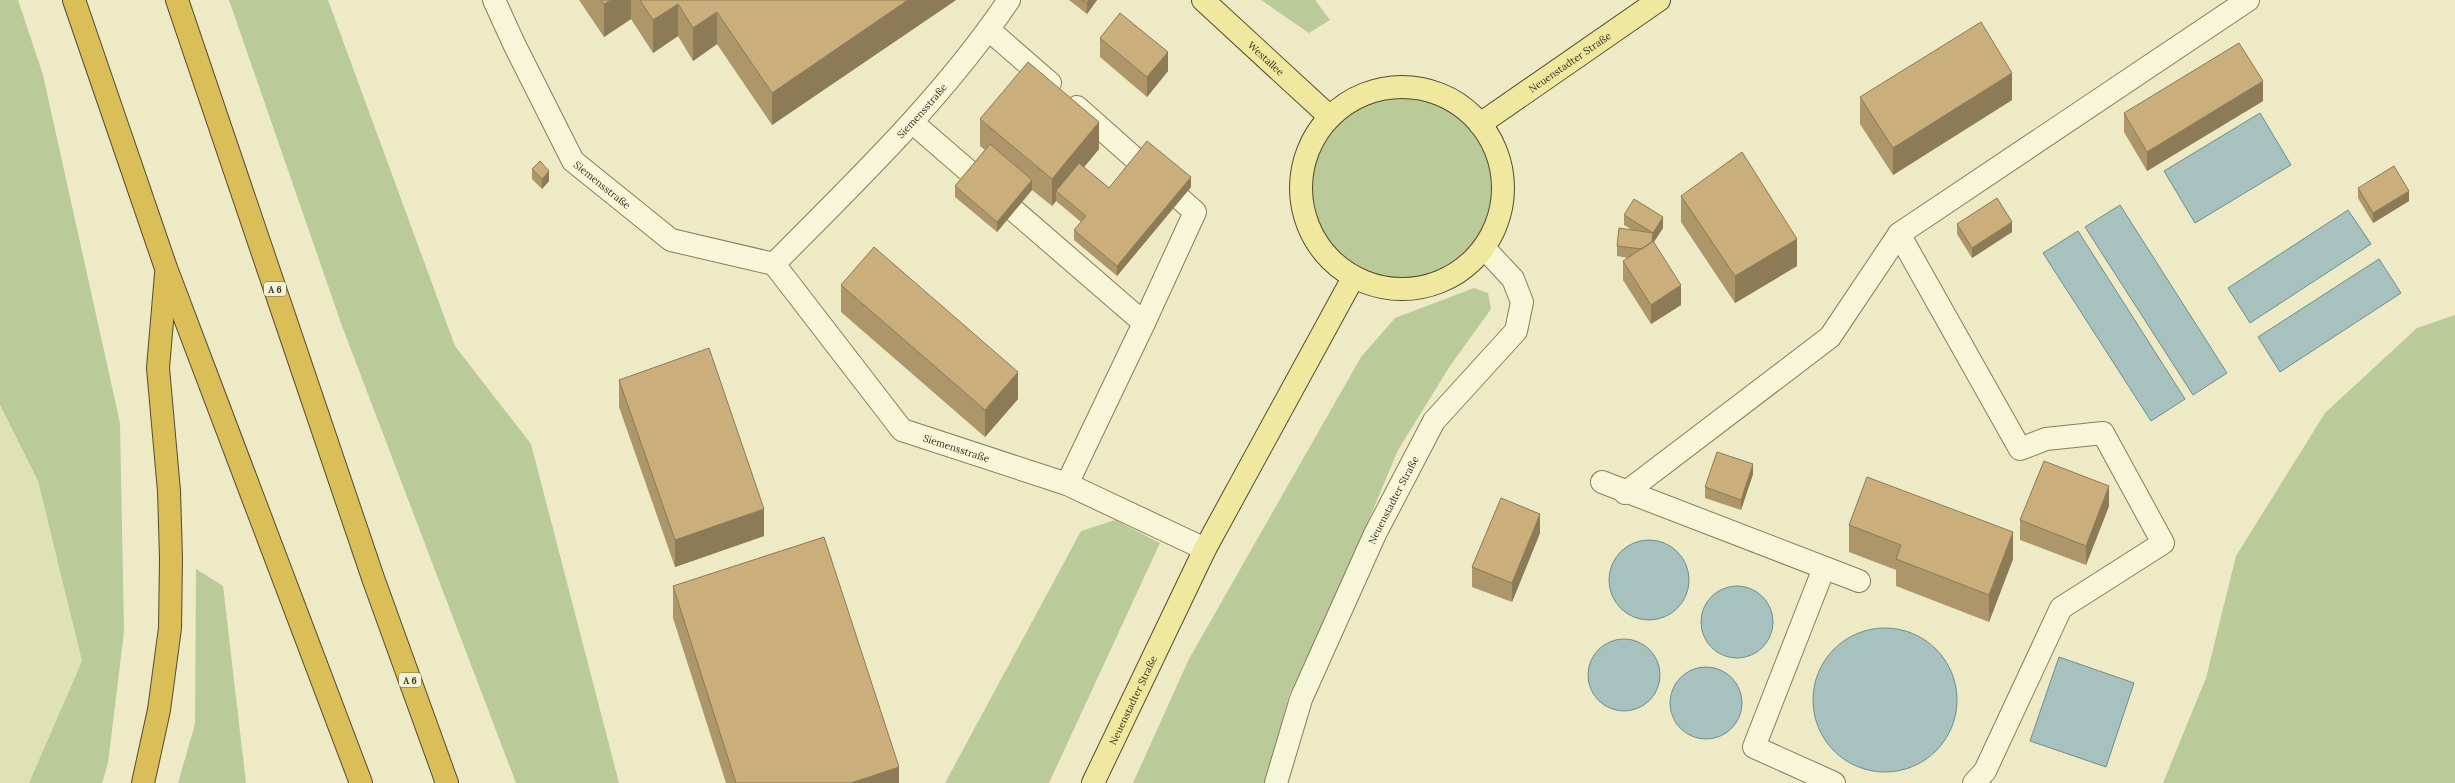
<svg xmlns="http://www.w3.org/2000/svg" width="2455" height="783" font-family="Lora,serif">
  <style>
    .farmland { fill: #dfe3b3 }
    .green { fill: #bacb99 }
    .water { fill: #a7c1bf; stroke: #6d8f8e }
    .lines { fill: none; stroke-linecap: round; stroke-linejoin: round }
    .minor-casing { stroke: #887d5c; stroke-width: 24 }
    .major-casing { stroke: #564a30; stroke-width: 24 }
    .highway-casing { stroke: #564a30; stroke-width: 24 }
    .minor { stroke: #f8f6d8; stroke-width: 22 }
    .major { stroke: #efe89e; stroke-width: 22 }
    .highway { stroke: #dabe58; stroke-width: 22 }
    .wall { fill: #ae966b }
    .shaded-wall { fill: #8d7a57 }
    .building { fill: #caae7c; stroke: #8d7a57 }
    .labels { text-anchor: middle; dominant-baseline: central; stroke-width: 4; stroke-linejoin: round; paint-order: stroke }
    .shield { fill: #f5f3d5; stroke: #716b56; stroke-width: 1 }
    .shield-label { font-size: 9px; font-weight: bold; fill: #38311f }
    .street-label { font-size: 10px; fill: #38311f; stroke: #f5f3d5 }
  </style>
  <rect width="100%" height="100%" fill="#edeac5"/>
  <path class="farmland" d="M0,405L38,481L82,661L29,783H0Z"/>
  <path class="green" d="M0,0H18L43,75L120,423L124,632L108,763L102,783H29L82,661L38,481L0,405Z
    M229,0H328L455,346L531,444L619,783H516L342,326Z
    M1261,0H1315L1330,20L1309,33Z
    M1301 188a101 101 0 1 1 202 0a101 101 0 1 1-202 0Z
    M1474,288L1488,293L1491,309L1450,366L1398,450L1334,603L1289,695L1267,783H1133L1189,659L1361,357L1395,318Z
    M2455,315V783H2163L2206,678L2236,556L2325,413L2417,328Z
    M1115,520L1160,543L1049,783H945L1081,531Z
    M196,569L223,586L246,783H178L195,724Z"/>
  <path class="water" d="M2260,113L2291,165L2195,223L2164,171Z
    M2120,205L2227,373L2193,395L2085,227Z
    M2348,210L2371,244L2250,323L2228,288Z
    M2078,231L2185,399L2151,421L2043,253Z
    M2379,259L2401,293L2280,372L2258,337Z
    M1609 580a40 40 0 1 1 80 0a40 40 0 1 1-80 0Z
    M1701 622a36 36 0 1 1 72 0a36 36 0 1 1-72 0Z
    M1813 700a72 72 0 1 1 144 0a72 72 0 1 1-144 0Z
    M1588 675a36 36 0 1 1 72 0a36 36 0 1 1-72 0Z
    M2059,657L2134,683L2106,767L2030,741Z
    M1670 703a36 36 0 1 1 72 0a36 36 0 1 1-72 0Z"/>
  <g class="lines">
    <g class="minor-casing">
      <g id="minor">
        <path id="s1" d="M494,0L515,46L573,161L671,240L774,264L902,430L1067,484L1205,549"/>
        <path d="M989,30L1050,83"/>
        <path d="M1077,107L1195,212L1144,323"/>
        <path d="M913,123L1144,323L1067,484"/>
        <path d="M1899,234L2020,449L2046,439L2103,433L2163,543L2061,608L1985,771L1974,783"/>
        <path id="s2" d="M774,264C857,180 943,98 1009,0"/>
        <path d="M1602,482L1859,581"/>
        <path d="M1625,493L1830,337L1899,234L2248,0"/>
        <path d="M1824,568L1754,747L1834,783"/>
        <path id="s3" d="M1276,783L1301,699L1375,534L1434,421L1516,331L1522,302L1513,279L1484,248"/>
      </g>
    </g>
    <g class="major-casing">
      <g id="major">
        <path id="s4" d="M1203,0L1330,117"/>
        <circle cx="1402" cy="188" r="101"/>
        <path id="s5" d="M1480,124L1659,0"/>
        <path id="s6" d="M1093,783L1205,549L1353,278"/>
      </g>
    </g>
    <g class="highway-casing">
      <path id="highway" d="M74,0L166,268L361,783
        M177,0L373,578L447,783
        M143,783L159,710L170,628L171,558L169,491L158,368L166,274"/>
    </g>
    <use href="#minor" class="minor"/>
    <use href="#major" class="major"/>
    <use href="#highway" class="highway"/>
  </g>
  <path class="wall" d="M579,0H956L772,125L717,44L693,61L678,36L653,53L631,19L604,37Z
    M1069,0H1097L1087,14Z
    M1100,38L1168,71L1147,97L1100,57Z
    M1860,97L2012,100L1893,175L1860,124Z
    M2263,101L2147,171L2124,132V113Z
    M980,119L1099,149L1084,167L1109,188L1191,187L1117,276L1074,240V230L1081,222L1056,201L1052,206L1032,190L997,232L955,197V186L985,150L980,146Z
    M532,169L549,181L542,189L532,179Z
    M2358,188L2409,201L2373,223L2358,198Z
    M1681,196L1797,266L1735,303L1681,222Z
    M1624,215L1663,228L1654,242L1681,305L1651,324L1623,280V261L1628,258L1617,256V246L1632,230L1624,225Z
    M1957,224L2012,232L1972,258L1957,234Z
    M841,285L1018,399L985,437L841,312Z
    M619,380L764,536L675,567L619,407Z
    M1753,474L1741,510L1705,498V487Z
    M2109,506L2086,565L2020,540V520Z
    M1849,525L2013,559L1989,622L1896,586V570L1849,552Z
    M1540,533L1512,602L1472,587V567Z
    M673,586L899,783H726L673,618Z"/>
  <path class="shaded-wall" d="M611,0H631V19L604,37V4Z
    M908,0H956L772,125V93Z
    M1089,0H1097L1087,14V3Z
    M678,4V36L653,53V20Z
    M717,12V44L693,61V28Z
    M1168,52V71L1147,97V77Z
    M2012,73V100L1893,175V148Z
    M2263,81V101L2147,171V152Z
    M1099,122V149L1061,195L1056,191V201L1052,206V179Z
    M549,171V181L542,189V179Z
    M1191,177V187L1117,276V266Z
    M1032,180V190L997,232V222Z
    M2409,191V201L2373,223V213Z
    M1663,217V228L1653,243L1651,250L1653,233Z
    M2012,222V232L1972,258V248Z
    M1797,239V266L1735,303V276Z
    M1681,285V305L1651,324V305Z
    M1018,372V399L985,437V410Z
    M1753,464V474L1741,510V500Z
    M2109,486V506L2086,565V546Z
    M764,509V536L675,567V540Z
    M1540,514V533L1512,602V583Z
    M2013,532V559L1989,622V595Z
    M899,767V783H851Z"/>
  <path class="building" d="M601,0H611L604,4Z
    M640,0H908L772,93L717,12L693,28L678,4L653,20Z
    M1082,0H1089L1087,3Z
    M1120,13L1168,52L1147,77L1100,38Z
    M1981,22L2012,73L1893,148L1860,97Z
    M2239,43L2263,81L2147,152L2124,113Z
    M1028,62L1099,122L1052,179L980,119Z
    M1147,141L1191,177L1117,266L1074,230L1086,216L1056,191L1079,163L1109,188Z
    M990,144L1032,180L997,222L955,186Z
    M1742,152L1797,239L1735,276L1681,196Z
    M540,161L549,171L542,179L532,169Z
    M2394,166L2409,191L2373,213L2358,188Z
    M1997,198L2012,222L1972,248L1957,224Z
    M1634,199L1663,217L1653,233L1624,215Z
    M1619,228L1653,233L1652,242L1642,249L1617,246Z
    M1653,241L1681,285L1651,305L1623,261Z
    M874,247L1018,372L985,410L841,285Z
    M709,348L764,509L675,540L619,380Z
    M1717,452L1753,464L1741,500L1705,487Z
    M2044,461L2109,486L2086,546L2020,520Z
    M1867,477L2013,532L1989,595L1896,559L1901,545L1849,525Z
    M1501,498L1540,514L1512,583L1472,567Z
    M824,537L899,767L851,783H736L673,586Z"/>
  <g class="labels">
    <g class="shield">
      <rect x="264" y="282" width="22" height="14" rx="3"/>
      <rect x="399" y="673" width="22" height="14" rx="3"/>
    </g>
    <g class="shield-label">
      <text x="275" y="289">A 6</text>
      <text x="410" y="680">A 6</text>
    </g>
    <g class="street-label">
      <text stroke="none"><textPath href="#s4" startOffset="86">Westallee</textPath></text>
      <text stroke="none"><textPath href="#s5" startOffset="109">Neuenstadter Straße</textPath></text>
      <text stroke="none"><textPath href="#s2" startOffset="213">Siemensstraße</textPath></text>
      <text stroke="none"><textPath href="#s1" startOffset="217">Siemensstraße</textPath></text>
      <text stroke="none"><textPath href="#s1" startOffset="678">Siemensstraße</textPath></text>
      <text stroke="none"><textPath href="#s3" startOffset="307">Neuenstadter Straße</textPath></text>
      <text stroke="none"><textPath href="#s6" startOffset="92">Neuenstadter Straße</textPath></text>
    </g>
  </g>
</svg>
